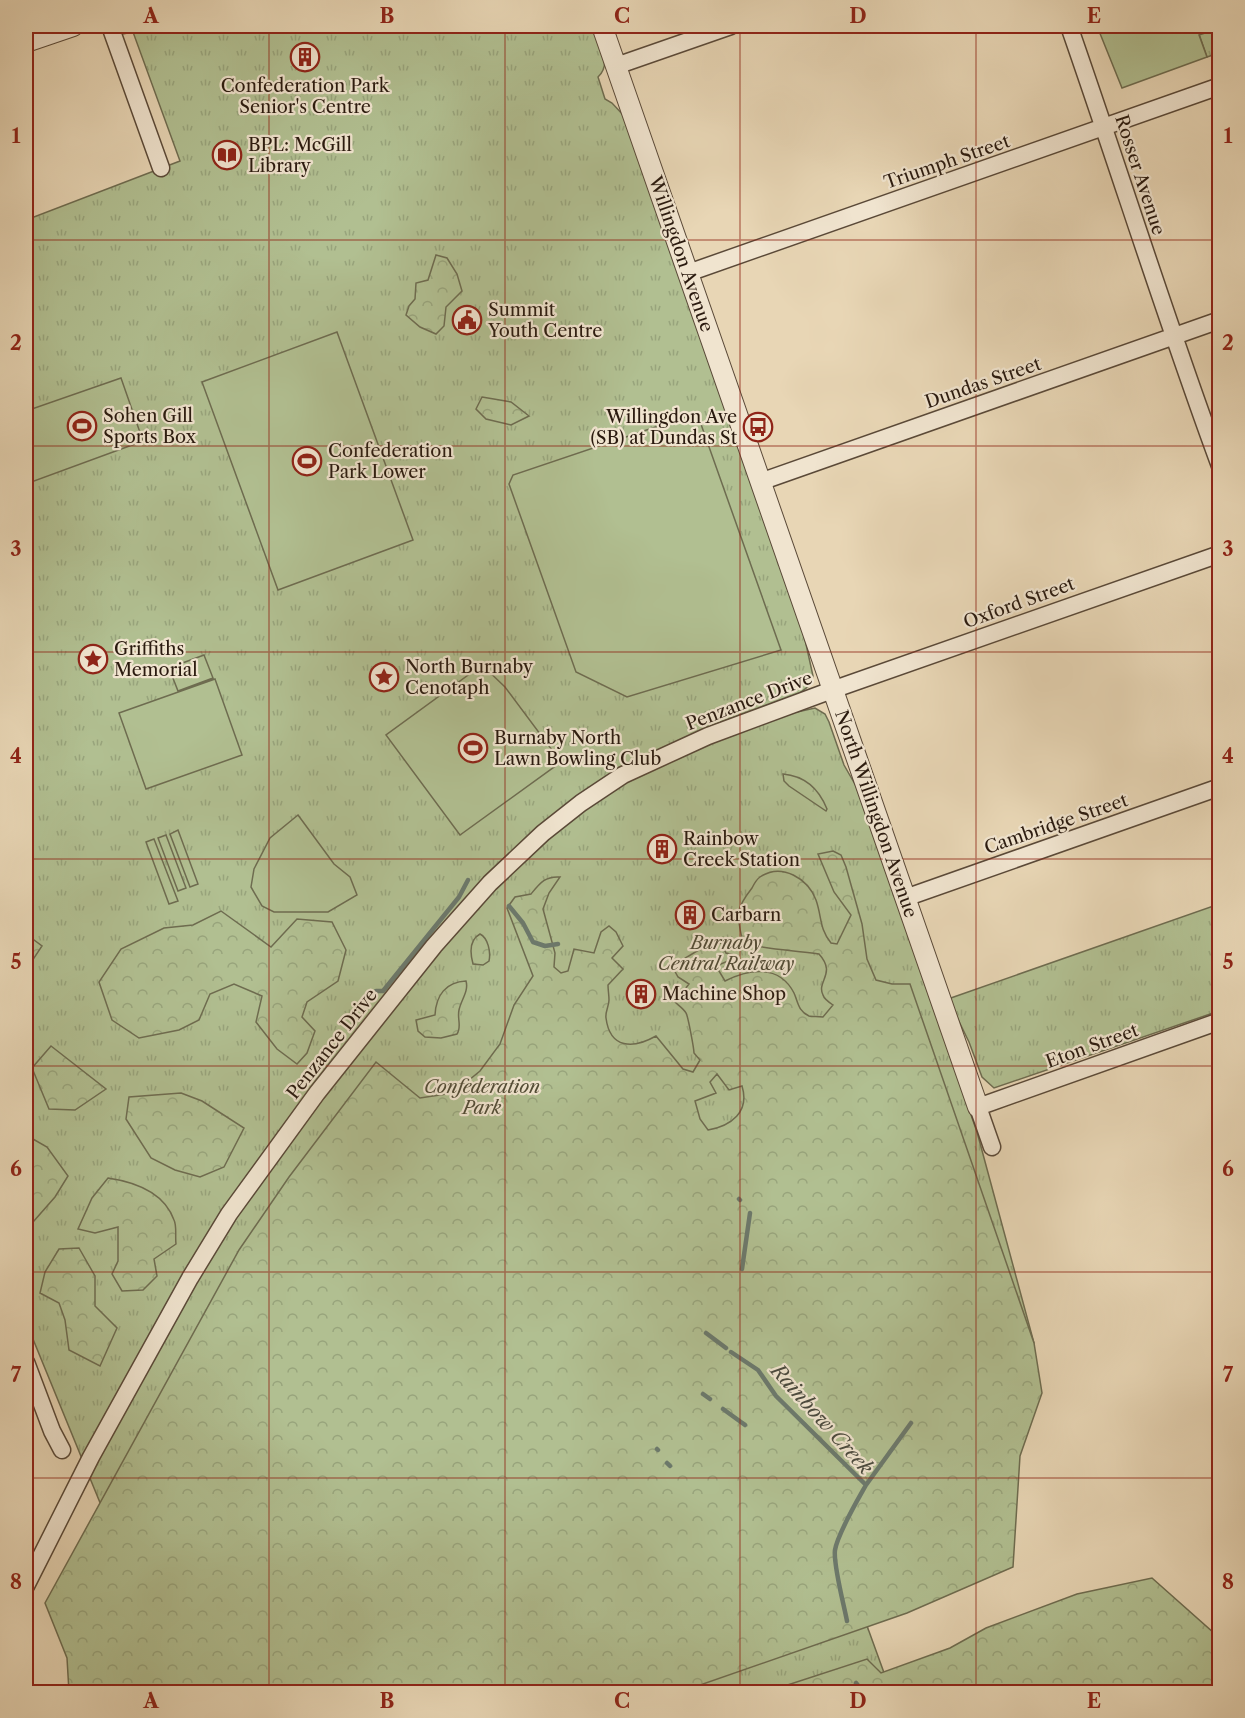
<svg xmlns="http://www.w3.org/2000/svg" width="1245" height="1718" font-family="'Libre Caslon Text',serif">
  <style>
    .grass { fill: url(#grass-tufts); stroke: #6e6c50; stroke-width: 1.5 }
    .forest { fill: url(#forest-crowns); stroke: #6e6c50; stroke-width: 1.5; fill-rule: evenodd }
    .pitch { fill: #b1bf91; stroke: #6e6c50; stroke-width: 1.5 }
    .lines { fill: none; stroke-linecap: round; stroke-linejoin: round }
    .stream { stroke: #6c796c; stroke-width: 4.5 }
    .minor-casing { stroke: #5a4938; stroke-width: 19 }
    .tertiary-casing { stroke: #5a4938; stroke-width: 22 }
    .minor { stroke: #f0e4cf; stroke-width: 16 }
    .tertiary { stroke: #f0e4cf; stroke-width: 20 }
    .grid { fill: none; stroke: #8f2418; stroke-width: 1.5; stroke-opacity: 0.55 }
    .labels { text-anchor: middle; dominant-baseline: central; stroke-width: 4.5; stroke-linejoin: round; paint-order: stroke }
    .poi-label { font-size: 18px; fill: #2a1a0f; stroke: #f0e4cf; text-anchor: start }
    .street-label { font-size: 18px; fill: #2a1a0f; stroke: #f0e4cf }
    .park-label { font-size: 18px; font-style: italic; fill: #524c36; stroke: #f0e4cf }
    .water-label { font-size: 20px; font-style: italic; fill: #4b4a3e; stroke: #f0e4cf }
    .neatline { fill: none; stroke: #8f2418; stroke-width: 2 }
    .grid-label { font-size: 20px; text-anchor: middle; font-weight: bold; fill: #8f2418 }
  </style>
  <defs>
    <pattern id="grass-tufts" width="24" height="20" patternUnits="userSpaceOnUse" patternTransform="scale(1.5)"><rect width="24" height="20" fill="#b1bf91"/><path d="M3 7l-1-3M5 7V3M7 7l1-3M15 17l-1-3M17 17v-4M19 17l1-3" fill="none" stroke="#98a47c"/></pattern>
    <pattern id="forest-crowns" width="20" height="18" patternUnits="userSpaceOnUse" patternTransform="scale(1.5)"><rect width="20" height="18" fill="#b1bf91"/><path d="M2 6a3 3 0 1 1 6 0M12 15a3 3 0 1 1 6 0" fill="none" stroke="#98a47c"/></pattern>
  </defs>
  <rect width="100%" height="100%" fill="#e8d6b5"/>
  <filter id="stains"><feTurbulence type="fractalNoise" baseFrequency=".00333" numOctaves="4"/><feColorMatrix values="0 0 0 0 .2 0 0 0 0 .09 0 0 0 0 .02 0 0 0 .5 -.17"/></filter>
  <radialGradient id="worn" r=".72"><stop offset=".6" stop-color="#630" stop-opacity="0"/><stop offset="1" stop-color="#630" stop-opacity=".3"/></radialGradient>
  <path class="grass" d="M123,26H594C599,42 613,63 598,77L605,99L612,103L625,117L804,635L813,676L810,685L800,693L797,712L815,708L825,714L829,722L844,765L856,786L977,1132L1034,1343L796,1430L891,1692H123L103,1510L26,1322V220L180,161L133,32L123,34L121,32Z
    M1219,28V53L1207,57L1199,34Z
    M1219,904V1011L994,1088L982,1077L969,1042L948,999Z"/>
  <path class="forest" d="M436,255L447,258L457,274L462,291L446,307L444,326L436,334L420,327L406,315L409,306L415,299L416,283L428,280Z
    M482,397L511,402L529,416L511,425L486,419L476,409Z
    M783,774C805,776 819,789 827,809L826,811L789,786L784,781Z
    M833,851L841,855L846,867L862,924L867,959L876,980L892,984H910L1034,1343L1042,1393L1020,1456L1013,1567L907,1613L680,1692H69L67,1658L45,1603L239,1250L289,1177L376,1062L420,1098L453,1093L480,1071L500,1044L514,1005L533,976L507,908L515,897L531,894C540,883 545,876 560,877L549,893L543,909L555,953L554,967L561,973L568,971L574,949L594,953L601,932L609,926L616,932L623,946L612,958L623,969L608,985C608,990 609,995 609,1000C609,1006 605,1012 606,1018C610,1049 633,1049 656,1036L683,1069L693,1072L700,1060L694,1053C694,1049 688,1016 686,1013C684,1009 678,1005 675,1002L689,984L678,977L672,966L702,948L721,943L726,953L734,955L735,958L716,966L725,981C749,969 779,964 794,993C798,1002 798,1011 809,1016C812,1017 819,1016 823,1017L833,1005C830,1003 824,999 823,995C816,981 837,974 819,954C794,950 768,950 743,943C737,915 734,911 752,888C754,884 757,879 760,877C782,862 808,879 816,900C822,917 819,928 831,943L837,944L851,915L834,892L818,854ZM717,1074L729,1090L742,1086C750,1112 731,1126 708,1130L700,1119L695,1101L716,1093L710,1082Z
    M221,911L271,947L297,919L332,922L346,950L338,981L307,1002L302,1017L315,1031L307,1053L297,1064L277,1049L256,1022L262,996L234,984L210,994L199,1020L179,1030L139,1038L112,1020L99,982L121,949L164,928L193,925Z
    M26,934L42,946L26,970Z
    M480,934C488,938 491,952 489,961L483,965L473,964C470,953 469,940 480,934Z
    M466,981C469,991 461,1000 459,1010C457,1019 462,1027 457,1034L441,1038L425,1037L418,1031L416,1020L435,1015C436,995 446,982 466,981Z
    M51,1046L106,1089L75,1110L49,1109L32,1068Z
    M181,1093L202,1101L244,1128L224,1167L200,1177L175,1170L151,1158L126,1119L129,1097Z
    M26,1135L47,1147L68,1176L55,1197L26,1230Z
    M108,1178C135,1182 164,1192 174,1220C177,1226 175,1236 176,1244L154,1259L157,1276L143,1290L122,1291L112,1274L118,1261V1227L95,1233L78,1229L92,1198Z
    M79,1248L95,1276V1306L117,1328L100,1366L69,1350L65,1320L59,1303L40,1293L45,1272L59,1249Z
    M1152,1578L1214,1633L1219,1634V1692H766L867,1659L881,1673L950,1648L986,1628L1077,1594Z"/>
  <path class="pitch" d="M1097,26H1219L1220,28L1199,35L1207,57L1122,88Z
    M337,332L413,540L278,590L202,382Z
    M121,378L143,441L26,484V411Z
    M697,413L781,650L627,697L576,672L509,484L513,475Z
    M204,655L213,678L178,691L169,668Z
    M482,665L505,687L561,762L460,835L386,735Z
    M215,679L242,755L146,789L119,713Z
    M298,815L334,864L350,877L357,895L328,912H274L262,906L251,887L254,869L270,838Z
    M178,830L198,884L190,887L170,834Z
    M166,835L186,888L178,891L158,838Z
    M154,839L178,901L169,904L146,842Z"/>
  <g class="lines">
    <path class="stream" d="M509,906L523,923L533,942L545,946L558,944
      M376,991H383L459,897L468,880
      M739,1199L740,1200
      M742,1269L750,1213
      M706,1333L726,1348
      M731,1352L758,1370L776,1396L866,1485C857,1501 838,1533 835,1550C833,1564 844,1605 847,1621
      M703,1394L710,1399
      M723,1409L745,1425
      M657,1449L658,1450
      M667,1463L670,1466
      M866,1485L911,1423
      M856,1683L863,1692
      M668,1692L676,1690"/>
    <g class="minor-casing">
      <path id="minor" d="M110,26L161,168
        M1069,26C1120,172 1166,320 1220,466
        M616,66L731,26
        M688,273L1220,86
        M760,482L1220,320
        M905,898L1220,787
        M992,1147L978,1107L1220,1021
        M26,1362L52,1431L62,1450
        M26,1586L91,1457L190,1278L229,1214L317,1093L434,946L490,883L543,833L581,803L623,775L708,736L832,690L1220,554"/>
    </g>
    <g class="tertiary-casing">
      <path id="tertiary" d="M602,26L978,1107
        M26,42L73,26"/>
    </g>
    <use href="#minor" class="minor"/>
    <use href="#tertiary" class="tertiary"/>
  </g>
  <path class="grid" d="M269,26V1692M505,26V1692M740,26V1692M976,26V1692M26,240H1220M26,446H1220M26,652H1220M26,859H1220M26,1066H1220M26,1272H1220M26,1478H1220"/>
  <defs>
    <g id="building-ring" transform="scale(1.5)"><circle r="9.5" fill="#f0e4cf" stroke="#8f2418" stroke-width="1.5"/><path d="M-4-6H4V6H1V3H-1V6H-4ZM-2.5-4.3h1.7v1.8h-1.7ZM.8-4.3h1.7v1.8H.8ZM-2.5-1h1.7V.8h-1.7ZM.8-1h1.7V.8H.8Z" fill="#8f2418"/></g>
    <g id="library-ring" transform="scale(1.5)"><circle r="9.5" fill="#f0e4cf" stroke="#8f2418" stroke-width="1.5"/><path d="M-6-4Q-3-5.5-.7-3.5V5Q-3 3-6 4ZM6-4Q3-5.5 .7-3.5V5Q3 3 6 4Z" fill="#8f2418"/></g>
    <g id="civic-ring" transform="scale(1.5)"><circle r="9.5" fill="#f0e4cf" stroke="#8f2418" stroke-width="1.5"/><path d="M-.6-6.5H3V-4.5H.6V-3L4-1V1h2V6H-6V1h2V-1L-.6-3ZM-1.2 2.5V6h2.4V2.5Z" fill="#8f2418"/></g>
    <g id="stadium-ring" transform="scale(1.5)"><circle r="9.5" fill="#f0e4cf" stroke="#8f2418" stroke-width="1.5"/><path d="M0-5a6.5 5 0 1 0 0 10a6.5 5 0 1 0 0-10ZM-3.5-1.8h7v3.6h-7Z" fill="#8f2418"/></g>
    <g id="bus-ring" transform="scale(1.5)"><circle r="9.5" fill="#f0e4cf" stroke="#8f2418" stroke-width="1.5"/><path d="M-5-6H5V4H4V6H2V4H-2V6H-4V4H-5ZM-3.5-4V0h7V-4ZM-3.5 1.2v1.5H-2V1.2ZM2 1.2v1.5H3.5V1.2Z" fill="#8f2418"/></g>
    <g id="sight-ring" transform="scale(1.5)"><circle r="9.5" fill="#f0e4cf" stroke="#8f2418" stroke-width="1.5"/><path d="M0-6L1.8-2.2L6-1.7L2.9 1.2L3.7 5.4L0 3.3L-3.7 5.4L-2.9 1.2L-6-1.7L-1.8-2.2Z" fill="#8f2418"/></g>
  </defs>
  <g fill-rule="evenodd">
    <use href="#building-ring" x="305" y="57"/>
    <use href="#library-ring" x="227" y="155"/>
    <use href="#civic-ring" x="467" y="320"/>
    <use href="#stadium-ring" x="82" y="426"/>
    <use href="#bus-ring" x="758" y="427"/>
    <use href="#stadium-ring" x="307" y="461"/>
    <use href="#sight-ring" x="93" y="659"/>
    <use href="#sight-ring" x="384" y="677"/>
    <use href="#stadium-ring" x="473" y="748"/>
    <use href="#building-ring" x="662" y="849"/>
    <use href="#building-ring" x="690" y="915"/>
    <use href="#building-ring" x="641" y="994"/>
  </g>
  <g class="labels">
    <g class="poi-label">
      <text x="305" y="86" text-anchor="middle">Confederation Park<tspan x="305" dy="21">Senior's Centre</tspan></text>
      <text x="248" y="145">BPL: McGill<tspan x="248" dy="21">Library</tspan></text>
      <text x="488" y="310">Summit<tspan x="488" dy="21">Youth Centre</tspan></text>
      <text x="103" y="416">Sohen Gill<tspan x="103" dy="21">Sports Box</tspan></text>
      <text x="737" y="417" text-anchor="end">Willingdon Ave<tspan x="737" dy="21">(SB) at Dundas St</tspan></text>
      <text x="328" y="451">Confederation<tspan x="328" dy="21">Park Lower</tspan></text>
      <text x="114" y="649">Griffiths<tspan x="114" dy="21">Memorial</tspan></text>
      <text x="405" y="667">North Burnaby<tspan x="405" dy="21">Cenotaph</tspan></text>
      <text x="494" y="738">Burnaby North<tspan x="494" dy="21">Lawn Bowling Club</tspan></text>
      <text x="683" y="839">Rainbow<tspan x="683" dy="21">Creek Station</tspan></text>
      <text x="711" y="915">Carbarn</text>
      <text x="662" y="994">Machine Shop</text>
    </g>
    <g class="street-label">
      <text transform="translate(947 162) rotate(-19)">Triumph Street</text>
      <text transform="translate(1140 175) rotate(72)">Rosser Avenue</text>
      <text transform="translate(681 254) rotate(71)">Willingdon Avenue</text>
      <text transform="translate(983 383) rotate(-19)">Dundas Street</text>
      <text transform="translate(1019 603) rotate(-20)">Oxford Street</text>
      <text transform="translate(749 701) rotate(-21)">Penzance Drive</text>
      <text transform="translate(876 814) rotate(71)">North Willingdon Avenue</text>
      <text transform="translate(1056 824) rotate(-19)">Cambridge Street</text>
      <text transform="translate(332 1044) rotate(-52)">Penzance Drive</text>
      <text transform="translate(1092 1046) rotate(-20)">Eton Street</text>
    </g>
    <g class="park-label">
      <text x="726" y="943">Burnaby<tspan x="726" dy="21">Central Railway</tspan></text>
      <text x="482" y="1087">Confederation<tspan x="482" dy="21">Park</tspan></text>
    </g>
    <g class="water-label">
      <text transform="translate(822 1419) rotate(48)">Rainbow Creek</text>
    </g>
  </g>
  <rect width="1245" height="1718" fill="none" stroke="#e8d6b5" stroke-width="66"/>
  <rect x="33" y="33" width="1179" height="1652" class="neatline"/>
  <g class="grid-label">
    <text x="151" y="23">A</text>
    <text x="387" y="23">B</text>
    <text x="622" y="23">C</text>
    <text x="858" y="23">D</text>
    <text x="1094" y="23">E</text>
    <text x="16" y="143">1</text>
    <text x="1228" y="143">1</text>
    <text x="16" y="350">2</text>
    <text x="1228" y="350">2</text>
    <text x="16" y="556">3</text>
    <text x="1228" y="556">3</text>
    <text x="16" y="763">4</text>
    <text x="1228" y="763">4</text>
    <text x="16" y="969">5</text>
    <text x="1228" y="969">5</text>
    <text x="16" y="1176">6</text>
    <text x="1228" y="1176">6</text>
    <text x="16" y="1382">7</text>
    <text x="1228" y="1382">7</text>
    <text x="16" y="1589">8</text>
    <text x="1228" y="1589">8</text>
    <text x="151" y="1708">A</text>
    <text x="387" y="1708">B</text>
    <text x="622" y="1708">C</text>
    <text x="858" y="1708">D</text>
    <text x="1094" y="1708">E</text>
  </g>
  <rect width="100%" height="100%" filter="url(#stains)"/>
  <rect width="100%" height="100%" fill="url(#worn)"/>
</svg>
